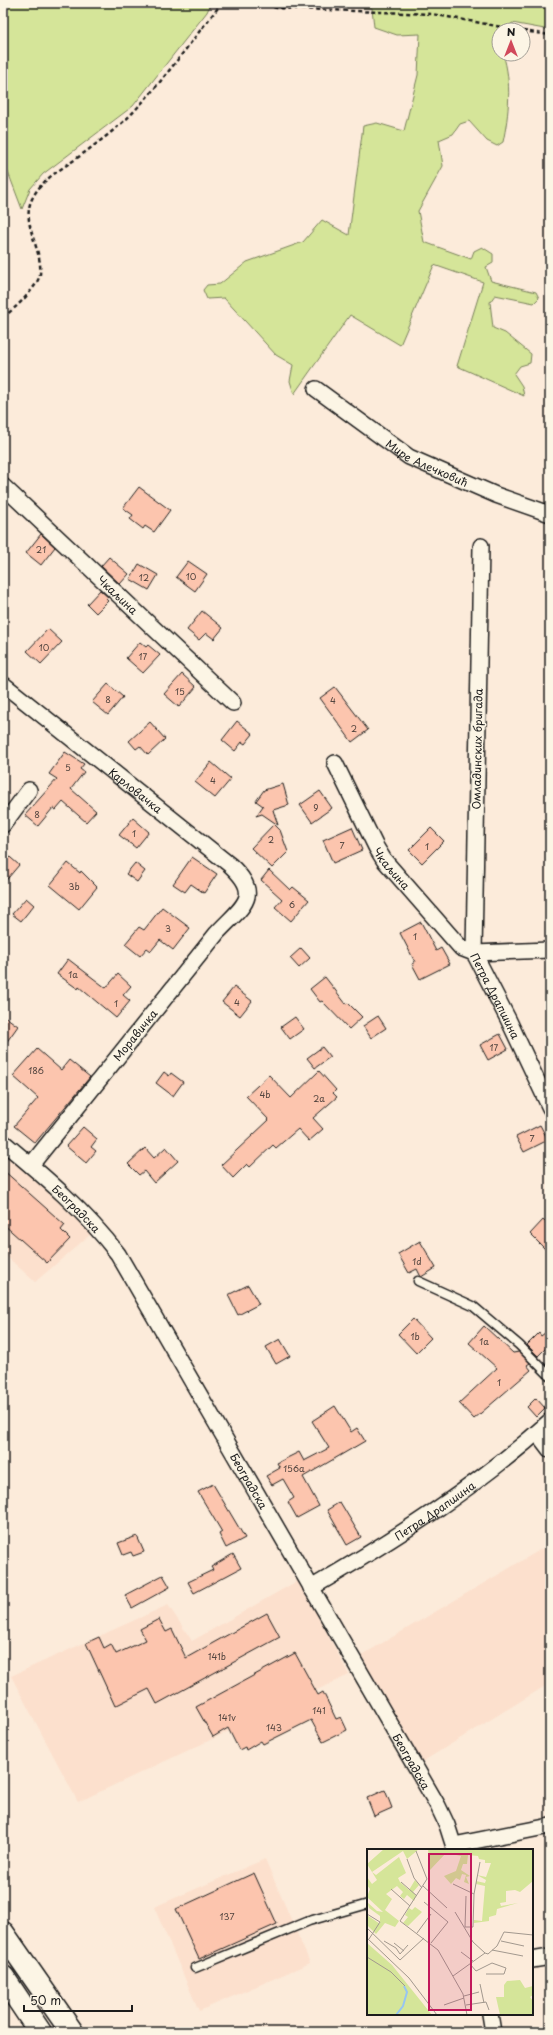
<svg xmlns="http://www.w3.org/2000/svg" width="553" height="2035" font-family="'Playpen Sans',sans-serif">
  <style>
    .built { fill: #fce0cd }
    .green { fill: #d5e599; stroke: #78805a }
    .building { fill: #fcc5ae; stroke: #1c1c1c }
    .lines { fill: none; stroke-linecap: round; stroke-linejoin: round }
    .service-casing { stroke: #1c1c1c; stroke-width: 11 }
    .minor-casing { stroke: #1c1c1c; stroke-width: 18 }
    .motorway-casing { stroke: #1c1c1c; stroke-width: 25 }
    .path { stroke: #1c1c1c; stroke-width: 2.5; stroke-dasharray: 4 3; stroke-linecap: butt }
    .service { stroke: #fcf5e5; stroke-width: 8 }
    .minor { stroke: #fcf5e5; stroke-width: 15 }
    .motorway { stroke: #fcf5e5; stroke-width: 22 }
    .labels { text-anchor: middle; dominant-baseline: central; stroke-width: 3; stroke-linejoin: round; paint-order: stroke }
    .number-label { font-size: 9px; fill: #544640 }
    .street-label { font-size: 11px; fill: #1c1c1c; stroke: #fcf5e5 }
    .inset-river { fill: none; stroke: #97c5f1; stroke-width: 2 }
    .inset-road { fill: none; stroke: #a2988e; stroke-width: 1 }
    .view { fill: #c2185b; fill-opacity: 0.15; stroke: #c2185b; stroke-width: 2 }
    .inset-edge { fill: none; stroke: #1c1c1c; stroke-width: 2 }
  </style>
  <rect width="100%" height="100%" fill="#fcebda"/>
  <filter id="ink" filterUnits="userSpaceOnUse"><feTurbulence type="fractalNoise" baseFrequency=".025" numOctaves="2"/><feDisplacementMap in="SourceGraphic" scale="8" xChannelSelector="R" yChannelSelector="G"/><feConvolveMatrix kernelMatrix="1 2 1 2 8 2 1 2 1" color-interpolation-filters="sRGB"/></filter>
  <g filter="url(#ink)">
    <path class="built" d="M3,1150L61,1199L92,1233L35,1282L3,1253Z
      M550,1544V1683L422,1762L357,1658Z
      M299,1580L349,1675L78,1802L11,1676L168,1605L192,1641Z
      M265,1859L310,1963L199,2011L154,1907Z"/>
    <path class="green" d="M3,3H211L207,12L133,106L43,174L30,189L22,209L3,159Z
      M271,3H550V30L512,23L509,30H499V54H503C512,82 509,114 503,142L497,146L487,141L469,121L460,124L453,134L439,140L443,166L418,211L424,242L471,259L474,251L482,247L493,254V263L486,267L491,281L536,292L539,298L534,303L495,295L490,302L493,328L505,333L531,354L530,363L520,366L514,374L522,386L524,396L457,366L483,282L434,265L400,345L350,315L294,394L290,381L293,365L276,355L224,298L207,299L203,290L207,285L220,284L247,262L303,242L322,220L349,235L363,126L377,123L404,131L418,75L420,34L397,35L374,27L372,8L278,5Z"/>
    <path class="building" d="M139,487L170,510L154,532L145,526L143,529L130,519L133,515L123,508Z
      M41,534L55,547L41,565L26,553Z
      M109,557L129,574L120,584L101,566Z
      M188,561L207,574L195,591L176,577Z
      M139,564L158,575L149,590L130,579Z
      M100,590L108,597L106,599L108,601L96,613L87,604Z
      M202,611L223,628L214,639L206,633L199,640L187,630Z
      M48,629L62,642L41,664L27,651Z
      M140,642L146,647L148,645L160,655L143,673L126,658Z
      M182,674L196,687L179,707L164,694Z
      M108,684L123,697L108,715L92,702Z
      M335,687L368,730L352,742L320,698Z
      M237,721L253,734L245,744L242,742L235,751L222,740Z
      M150,722L165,739L148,755L140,746L136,749L129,741Z
      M65,752L84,764L80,769L84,772L71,789L96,811L86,822L63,802L56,810L53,808L38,826L25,815L57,779L49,774Z
      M211,762L231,779L215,798L195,782Z
      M283,784L289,805L273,810L278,825L262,814L256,816L263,806L256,801L264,790Z
      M320,791L332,808L312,822L300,805Z
      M133,818L149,832L136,848L119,835Z
      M274,824L280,830L288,852L272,868L251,848Z
      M352,827L362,850L333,863L323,840Z
      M431,828L444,841L422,863L409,850Z
      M3,851L19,865L3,884Z
      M192,857L217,874L204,893L191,884L185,892L173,884Z
      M68,863L80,873L81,871L97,887L79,909L50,885Z
      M135,863L145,871L137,882L126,874Z
      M269,870L290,890L293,887L309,900L291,921L275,907L282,899L261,880Z
      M26,898L34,905L21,921L12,914Z
      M162,907L190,928L173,950L160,940L151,951L147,948L140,956L125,944L139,927L144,930Z
      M421,922L436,951L441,948L450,964L420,979L412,964L415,962L400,933Z
      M301,948L310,958L299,968L290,958Z
      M68,959L106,988L118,974L131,986L123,995L130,1001L116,1018L79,987L78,989L57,974Z
      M325,977L346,1004L348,1003L362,1017L349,1029L322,1001L320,1002L310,989Z
      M234,987L252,1001L240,1016L222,1002Z
      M3,1015L18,1026L3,1047Z
      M378,1016L386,1028L371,1038L363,1026Z
      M295,1017L304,1029L290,1039L281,1027Z
      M500,1034L508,1049L488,1060L480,1045Z
      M322,1047L330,1057L315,1068L307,1058Z
      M37,1049L61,1070L69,1060L90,1077L35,1143L14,1126L38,1098L13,1076Z
      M319,1071L336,1090L333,1093L337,1097L313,1118L323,1129L309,1141L298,1129L276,1148L273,1145L250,1167L247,1164L233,1178L221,1165L269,1120L246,1096L269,1075L291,1098Z
      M164,1072L169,1076L171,1073L183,1082L173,1096L156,1083Z
      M540,1125L548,1140L524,1152L516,1137Z
      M83,1127L97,1139L91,1147L96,1151L86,1163L66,1146Z
      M166,1147L178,1161L154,1183L144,1171L139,1175L128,1164L145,1148L154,1158Z
      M3,1170L65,1225L61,1230L70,1239L47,1263L3,1224Z
      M543,1220L550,1227V1254L530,1234Z
      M420,1241L436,1268L421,1277L417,1269L409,1273L398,1254Z
      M248,1285L259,1304L238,1315L228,1295Z
      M413,1319L431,1338L416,1353L398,1334Z
      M484,1326L513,1353L519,1352L530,1363L527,1365L531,1370L474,1419L459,1403L497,1368L469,1343Z
      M550,1329V1344L538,1356L527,1345L539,1333L541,1336Z
      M280,1339L290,1356L276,1364L266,1347Z
      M536,1398L545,1408L536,1417L527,1407Z
      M335,1406L351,1432L357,1428L365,1441L303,1477L319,1506L297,1518L288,1502L294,1498L283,1479L272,1485L266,1476L280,1468L277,1463L299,1452L304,1461L329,1448L312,1421Z
      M213,1484L245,1538L226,1548L219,1534L222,1532L198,1492Z
      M340,1502L361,1537L347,1545L327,1510Z
      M137,1536L144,1552L133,1556L131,1552L123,1555L118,1543Z
      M233,1554L241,1568L194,1593L188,1582L213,1570L211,1567Z
      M163,1575L170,1587L132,1608L125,1595Z
      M267,1613L280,1637L157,1704L149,1689L115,1706L86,1643L99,1637L104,1648L111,1644L116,1654L146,1640L140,1629L159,1619L166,1632L172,1629L186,1658Z
      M295,1653L318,1695L323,1692L336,1719L341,1717L347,1730L323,1742L311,1720L263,1744L261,1741L246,1750L245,1747L239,1750L228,1728L213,1737L196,1707Z
      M385,1790L392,1808L374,1816L367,1798Z
      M254,1873L277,1924L199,1959L176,1909Z"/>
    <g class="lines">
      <g class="service-casing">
        <path id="service" d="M418,1281L473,1306L519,1345L550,1376
          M195,1968L309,1921L368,1904"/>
      </g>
      <g class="minor-casing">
        <g id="minor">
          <path id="s1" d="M316,389L409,457L496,495L550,514"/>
          <path id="s2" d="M3,486L233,703"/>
          <path id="s3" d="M481,546L474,953L508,1019L550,1108"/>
          <path id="s4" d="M3,684L230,865C264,896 242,906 217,933L31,1165"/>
          <path id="s5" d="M335,763L376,847L384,860L461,948L474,953L550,950"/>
          <path d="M3,825L29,790"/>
          <path id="s6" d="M3,1142C45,1177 85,1211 118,1254L438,1806L447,1825L455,1850"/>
          <path d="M537,1433L550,1450"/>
          <path id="s7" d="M311,1588C395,1539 478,1486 550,1421"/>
          <path d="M454,1845L550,1826"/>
          <path d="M532,1960L550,1957"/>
          <path d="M490,2014L493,2032"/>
        </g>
      </g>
      <g class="motorway-casing">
        <path id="motorway" d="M3,1933L72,2032
          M3,1977L40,2032"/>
      </g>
      <path class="path" d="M260,3L277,8L432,14L518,30
        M523,31L550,35
        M3,317C14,310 38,287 40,274C43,248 19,222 33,197C43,178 62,169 80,156C100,141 121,126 138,107C168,75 194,37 222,3"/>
      <use href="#service" class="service"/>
      <use href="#minor" class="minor"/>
      <use href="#motorway" class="motorway"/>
    </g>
  </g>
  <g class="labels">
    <g class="number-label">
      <text x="41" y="549">21</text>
      <text x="191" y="576">10</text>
      <text x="144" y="577">12</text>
      <text x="44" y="647">10</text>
      <text x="143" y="656">17</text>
      <text x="180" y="691">15</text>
      <text x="108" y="699">8</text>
      <text x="333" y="700">4</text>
      <text x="354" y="728">2</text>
      <text x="68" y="767">5</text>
      <text x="213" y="780">4</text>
      <text x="316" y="807">9</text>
      <text x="37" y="814">8</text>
      <text x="134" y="833">1</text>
      <text x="271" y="839">2</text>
      <text x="342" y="845">7</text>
      <text x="427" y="846">1</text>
      <text x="74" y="886">3b</text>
      <text x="292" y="904">6</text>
      <text x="168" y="928">3</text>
      <text x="415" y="936">1</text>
      <text x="73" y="974">1a</text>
      <text x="237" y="1002">4</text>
      <text x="116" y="1003">1</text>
      <text x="494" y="1047">17</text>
      <text x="36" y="1070">186</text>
      <text x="265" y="1094">4b</text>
      <text x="319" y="1098">2a</text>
      <text x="532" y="1138">7</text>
      <text x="417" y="1261">1d</text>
      <text x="415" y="1336">1b</text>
      <text x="484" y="1341">1a</text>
      <text x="499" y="1382">1</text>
      <text x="294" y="1468">156a</text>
      <text x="217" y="1656">141b</text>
      <text x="319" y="1710">141</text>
      <text x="227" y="1717">141v</text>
      <text x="274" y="1727">143</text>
      <text x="227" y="1916">137</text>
    </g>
    <g class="street-label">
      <text stroke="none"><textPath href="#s1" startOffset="134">Мире Алечковић</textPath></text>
      <text stroke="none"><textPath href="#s2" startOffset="158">Чкаљина</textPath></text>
      <text transform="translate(477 749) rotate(-89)">Омладинских бригада</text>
      <text stroke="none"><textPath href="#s4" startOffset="170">Карловачка</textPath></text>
      <text stroke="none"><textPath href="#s5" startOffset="120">Чкаљина</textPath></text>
      <text stroke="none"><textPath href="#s3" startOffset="455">Петра Драпшина</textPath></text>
      <text transform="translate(135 1035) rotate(-51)">Моравичка</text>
      <text stroke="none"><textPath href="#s6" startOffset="99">Београдска</textPath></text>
      <text stroke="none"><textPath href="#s6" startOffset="423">Београдска</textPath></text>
      <text stroke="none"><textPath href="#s7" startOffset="146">Петра Драпшина</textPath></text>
      <text stroke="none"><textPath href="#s6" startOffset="747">Београдска</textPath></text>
    </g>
  </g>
  <g transform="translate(367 1849)">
    <rect width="166" height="166" fill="#fcebda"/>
    <path d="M17,0H52L40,10L36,2L5,23L9,26L32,8L39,24L31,29L33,33L42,41L48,31L52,36L46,43L49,47L47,52L40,46L37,50L33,47L36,43L30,37L19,45L25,50L18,61L32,72L28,78L18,74L9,85L1,77L0,66L13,75V67L2,59L0,53L10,62L16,63L0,48L3,40L0,36V28L5,35L10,31L0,15ZM61,0H166V32L153,43L148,41L139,42V53L133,54L134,57L151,54L130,60L129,66L122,68V72L107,74V71L115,72L118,37L109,35V32L118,34L119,31L110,26L119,28L124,14H118V11L112,10L111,7L101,6L100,15H96L94,21L103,27L99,28L102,35L97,33L99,26L95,25L93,31L89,29L84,35L77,27L89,22L94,7L79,4L63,21ZM48,58L55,63L41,77L36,74L41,68L38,66L42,59L45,61ZM0,94L25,116L65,166H0ZM153,131L158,139L166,137V146L163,148L166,152V166H133L129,148H137V136L140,132Z" fill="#d5e599"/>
    <path class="inset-river" d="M29,166L36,157L40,143L37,137"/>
    <path class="inset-road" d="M49,2L60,30L33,72L71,101L96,145L100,166M40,10L47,29L55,39M34,33L50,47M86,35L107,45M56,37L80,59M24,40L43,57M57,53L81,73L64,94M88,63L106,93L118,104M0,65L13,73L2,90M98,78H106L107,45L113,13M98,78L99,47M0,79L33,111L57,89M50,84L64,65M0,89L42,129L70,166M17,92L29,99L33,105L41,96M134,92L157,97M27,94L37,102M125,101L156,107M94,103L106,112M118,104L121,105L130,97L137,83L166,86M0,108L24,123L38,137M103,115L109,122L125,114L139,119L137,125H119M86,127L118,104M113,135L117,154M97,147L112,143M77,156L97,149M99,156L119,153L122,161"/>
    <path class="view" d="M62,5H104V161H62Z"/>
    <rect width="166" height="166" class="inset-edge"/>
  </g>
  <rect width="553" height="2035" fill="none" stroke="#fcf5e5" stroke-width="16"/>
  <rect x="8" y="8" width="537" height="2019" fill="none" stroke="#1c1c1c" stroke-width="1.5" filter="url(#ink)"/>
  <g transform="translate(511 42)"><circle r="19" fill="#fcf5e5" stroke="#a29e95"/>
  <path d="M0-3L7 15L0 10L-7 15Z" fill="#d1495b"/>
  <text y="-6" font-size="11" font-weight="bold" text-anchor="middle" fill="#1c1c1c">N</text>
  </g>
  <path d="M24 2005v6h108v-6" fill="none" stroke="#1c1c1c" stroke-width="2"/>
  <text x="30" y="2005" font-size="12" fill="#1c1c1c" stroke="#fcf5e5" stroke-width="3" paint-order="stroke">50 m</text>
</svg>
